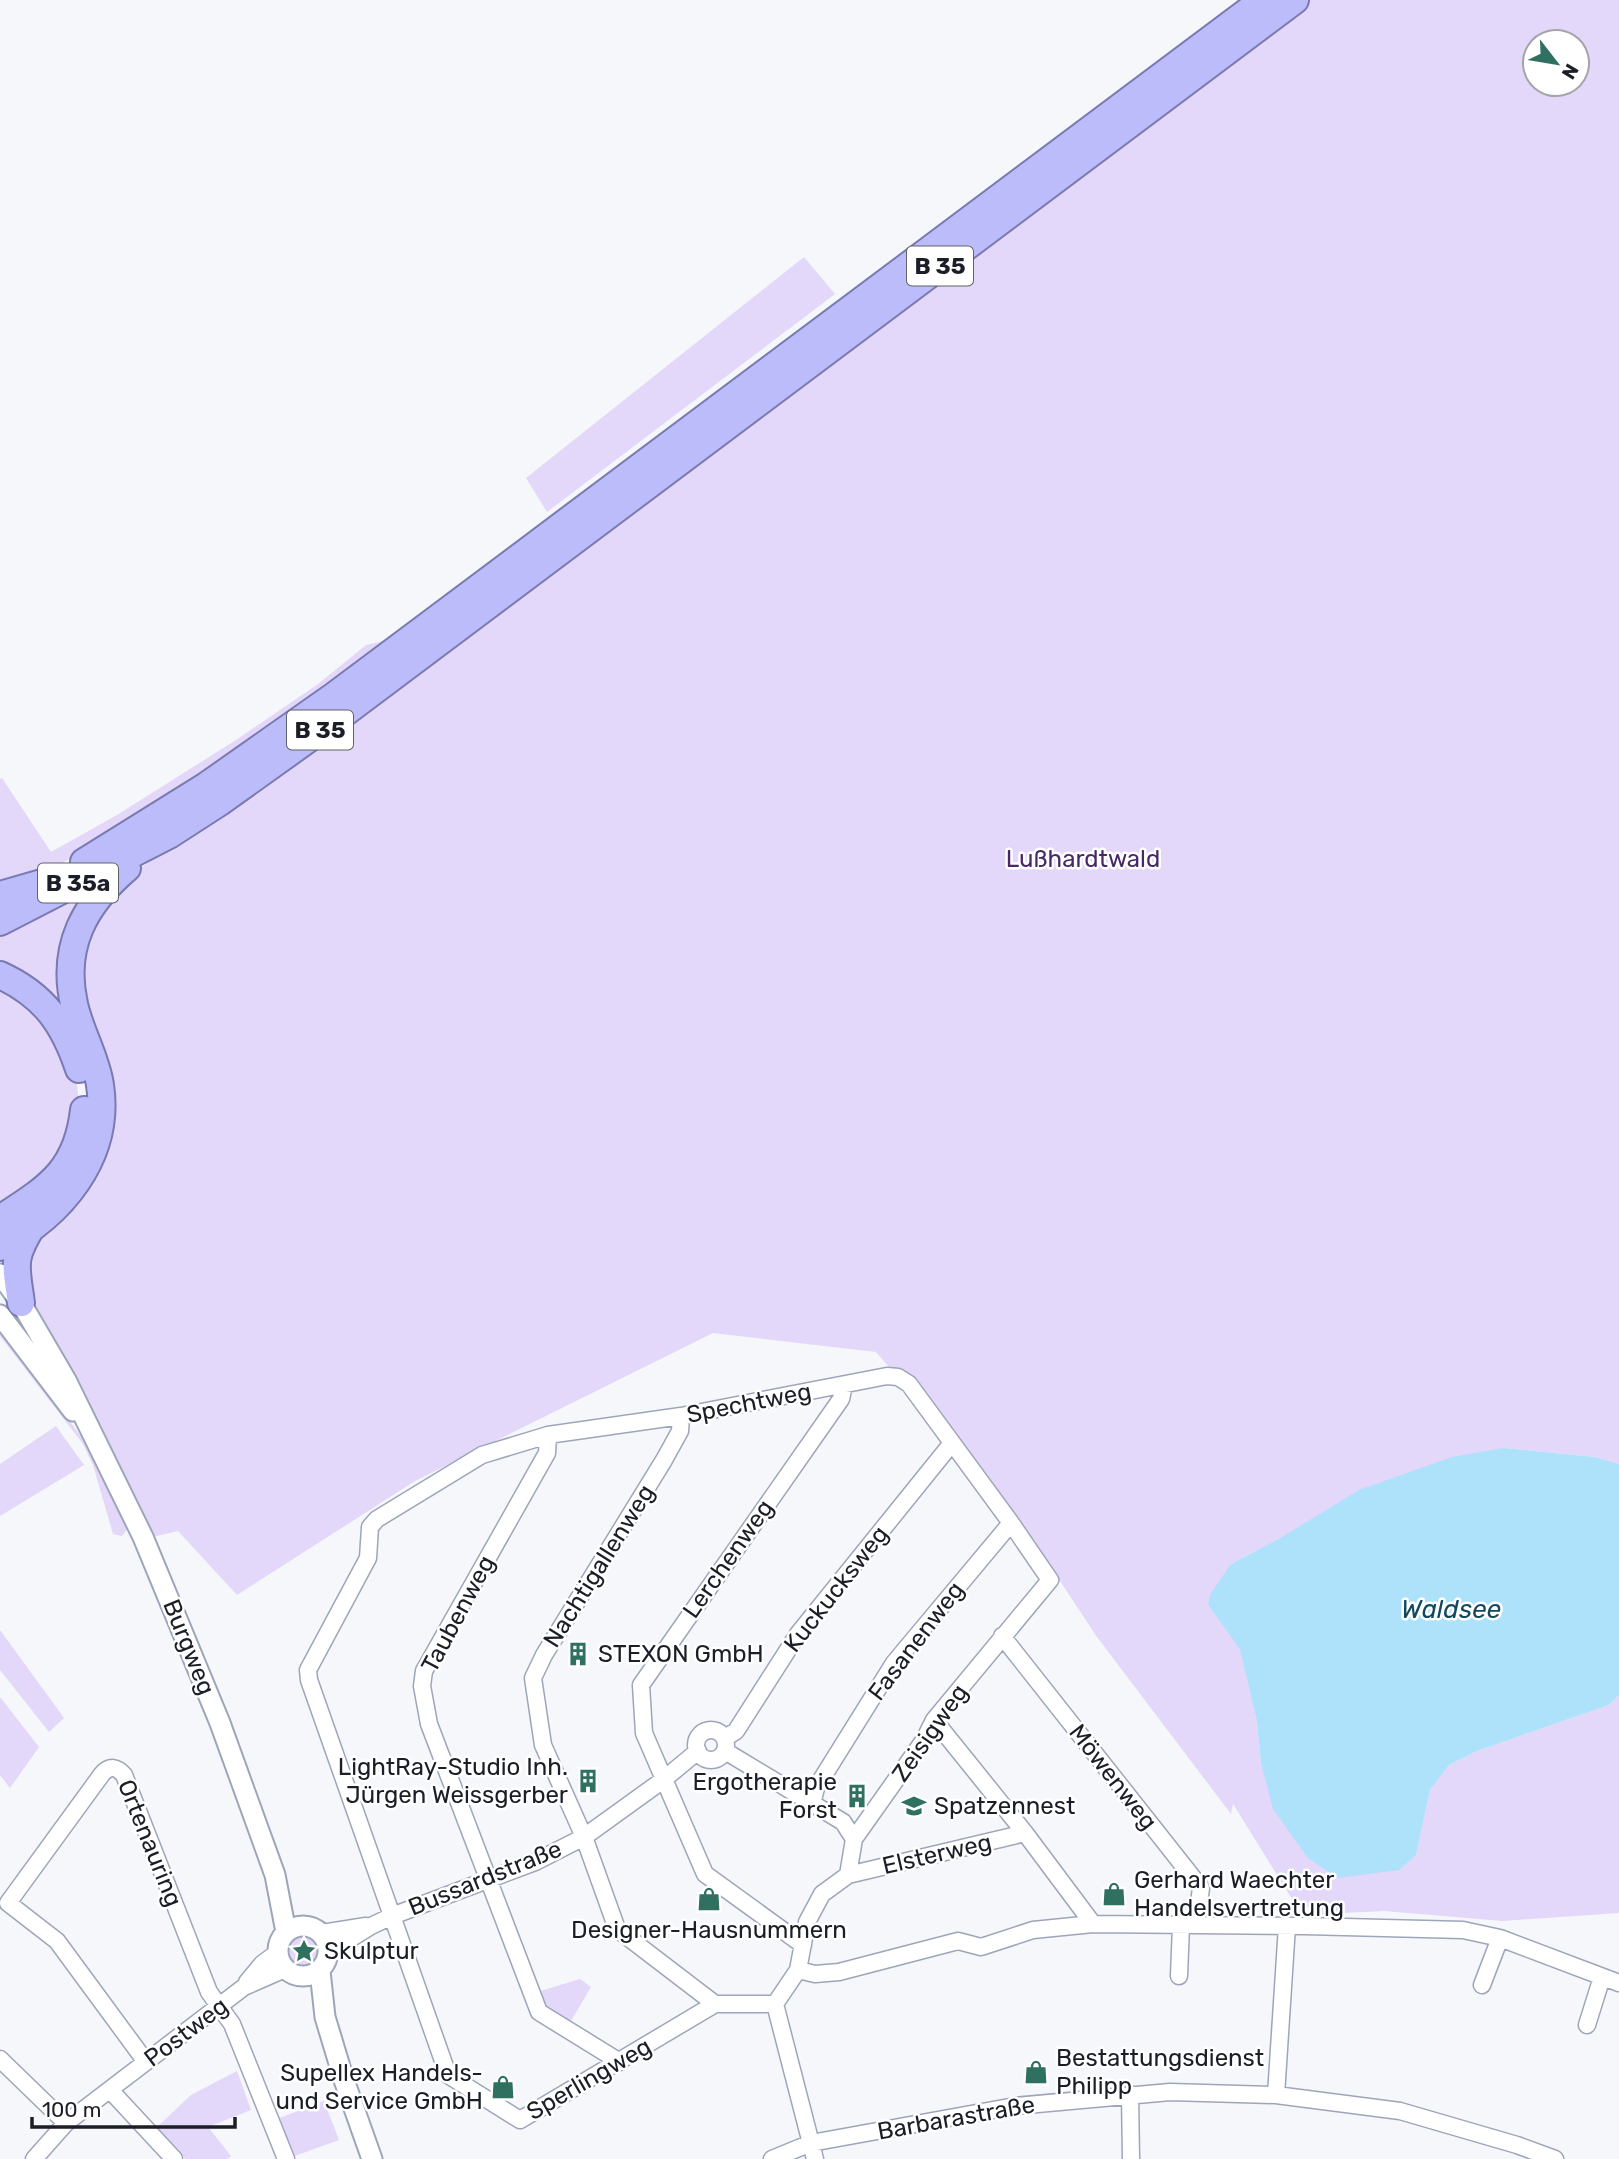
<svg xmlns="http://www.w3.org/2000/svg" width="1619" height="2159" font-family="Rubik,sans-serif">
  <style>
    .green { fill: #e3d7fa; fill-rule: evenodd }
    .water { fill: #aee1fa }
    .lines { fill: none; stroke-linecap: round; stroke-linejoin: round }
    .minor-casing { stroke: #9da6b9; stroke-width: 19 }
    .tertiary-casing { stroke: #9da6b9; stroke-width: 23 }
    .trunk-casing { stroke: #797ab0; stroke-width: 30 }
    .minor { stroke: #fff; stroke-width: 16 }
    .tertiary { stroke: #fff; stroke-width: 19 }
    .trunk { stroke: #bcbcfb; stroke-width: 26 }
    .labels { text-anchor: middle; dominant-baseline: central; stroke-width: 5; stroke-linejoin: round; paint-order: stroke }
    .shield { fill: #fff; stroke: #5f6267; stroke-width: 2 }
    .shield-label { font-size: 23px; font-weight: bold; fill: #1b1e26 }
    .park-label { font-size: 24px; fill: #462969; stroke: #fff }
    .street-label { font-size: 24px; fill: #1b1e26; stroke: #fff }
    .poi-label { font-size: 24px; fill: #1b1e26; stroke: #fff; text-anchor: start }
    .water-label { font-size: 26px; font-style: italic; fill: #13495e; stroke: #fff }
  </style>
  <rect width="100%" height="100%" fill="#f5f7fb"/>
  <path class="green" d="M1309,0H1619V1464L1595,1457L1504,1448L1282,1537L1231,1564L1208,1605L1240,1648L1257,1722L1261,1763L1416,1855L1430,1790L1449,1765L1477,1751L1609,1705L1619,1695V1913L1502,1921L1384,1911L1320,1914L1292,1899L1233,1804L1231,1814L1097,1637L1017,1516L917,1380L890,1368L876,1352L713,1333L415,1481L237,1595L178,1531L152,1537L86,1410L70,1366L26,1293L24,1255L106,1149L82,1003L83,943L123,879L240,804L314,753ZM1535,42H1577V84H1535Z
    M1146,72L295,715L115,834L35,878L0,889V779L2,778L51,852L117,815L236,740L318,684L366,645L383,641L414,620Z
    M804,257L835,294L547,512L526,478Z
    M97,882C65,923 53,972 70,1022C77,1042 87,1061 90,1082C103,1150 57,1206 0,1236V1229C25,1212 53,1198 71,1173C116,1106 76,993 0,966V934L52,909Z
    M0,981L30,999L70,1061L77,1084L79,1106L54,1171L0,1209Z
    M0,1325L82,1438L129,1527L122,1536L113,1534L93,1465L83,1444L0,1336Z
    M56,1426L84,1465L0,1516V1464Z
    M0,1630L64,1718L49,1732L0,1670Z
    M0,1697L39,1747L10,1788L0,1775Z
    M304,1935L314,1939L319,1953L311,1965L301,1966L290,1958L289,1947L294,1938Z
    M580,1979L591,1987L568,2026L541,2009L537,1992Z
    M237,2071L251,2110L208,2127L231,2156L227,2159H185L156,2128L191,2095Z
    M324,2101L339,2140L292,2157L277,2119Z"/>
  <path class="water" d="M1504,1448L1595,1457L1619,1464V1695L1609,1705L1477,1751L1449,1765L1430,1790L1416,1855L1399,1870L1338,1878L1308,1858L1273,1809L1261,1763L1257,1722L1240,1649L1208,1605L1211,1593L1231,1564L1282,1537L1359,1490L1452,1457Z"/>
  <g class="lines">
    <g class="minor-casing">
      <path id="minor" d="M887,1376L898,1377L909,1384L1011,1523L1050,1580L934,1720L924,1740L854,1839L848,1875L822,1894L807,1922L798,1970L775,2004H715L520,2120L448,2075L309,1680L308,1670L368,1558L370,1527L377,1519L482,1455L548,1435L681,1416Z
        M681,1416L680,1431L664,1460L544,1655L533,1678L543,1745L584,1837L617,1929L715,2004
        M548,1435L547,1453L424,1671L422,1686L429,1724L539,2012L620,2062
        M1002,1636L1201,1888L1196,1925
        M934,1720L1025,1833L1093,1924
        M696 1745a15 15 0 1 1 30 0a15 15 0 1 1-30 0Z
        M725,1738L736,1731L798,1634L952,1443
        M725,1751L843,1822L854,1839
        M812,1804L816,1788L894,1663L1011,1523
        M848,1875L1025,1833
        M322,1933L366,1926
        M803,1945L705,1874L644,1733L641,1685L841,1399L844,1385
        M329,1952L371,1926L392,1916L535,1862L584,1837L663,1780L698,1751
        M798,1970L815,1974L839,1972L958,1941L981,1947L1033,1930L1093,1924L1305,1926L1463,1930L1500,1938L1619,1983
        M1179,1976L1181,1925
        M247,1982L262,1964L278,1952
        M1482,1985L1500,1938
        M775,2004L815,2159
        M1587,2025L1602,1977
        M0,2059L66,2123
        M146,2062L57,1941L8,1903L102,1774C110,1765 117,1767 124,1775L209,1992L232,2024L286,2159
        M110,2090L174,2159
        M1130,2094L1131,2159
        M1276,2095L1287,1926
        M34,2159L66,2123L244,1987L285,1969
        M772,2159L811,2143L1015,2106L1170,2092L1276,2095L1400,2111L1517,2145L1555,2159"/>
    </g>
    <g class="tertiary-casing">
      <path id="tertiary" d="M0,1274L21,1303L66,1380L143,1537L220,1723L275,1875L286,1932
        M0,1315L73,1411
        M278 1951a25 25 0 1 1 50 0a25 25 0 1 1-50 0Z
        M320,1971L325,2017L344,2080L372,2159"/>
    </g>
    <g class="trunk-casing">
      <path id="trunk" d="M84,862L206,786L334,696L1263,0
        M0,895L56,879
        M0,922L169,835L220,802L343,714L1295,0
        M0,975C44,995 64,1024 79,1069
        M0,1219C47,1188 77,1172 84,1110
        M0,1247C61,1216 111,1157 100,1085C96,1057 80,1032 74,1004C61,946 85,904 127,868
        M21,1303C16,1266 11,1259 33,1225"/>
    </g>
    <use href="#minor" class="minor"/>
    <use href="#tertiary" class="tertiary"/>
    <use href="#trunk" class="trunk"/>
  </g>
  <defs>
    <g id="building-bare" transform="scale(1.89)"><path d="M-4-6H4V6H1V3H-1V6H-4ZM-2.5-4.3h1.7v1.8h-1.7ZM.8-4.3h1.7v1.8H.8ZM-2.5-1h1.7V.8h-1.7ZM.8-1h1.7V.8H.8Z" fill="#2f7060" stroke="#fff" stroke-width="2.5" paint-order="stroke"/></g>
    <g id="school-bare" transform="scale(1.89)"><path d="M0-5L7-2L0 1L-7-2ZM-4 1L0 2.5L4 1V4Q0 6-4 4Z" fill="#2f7060" stroke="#fff" stroke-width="2.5" paint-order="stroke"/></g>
    <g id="shop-bare" transform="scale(1.89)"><path d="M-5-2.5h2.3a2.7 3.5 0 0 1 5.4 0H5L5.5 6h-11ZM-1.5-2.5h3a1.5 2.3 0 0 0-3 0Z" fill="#2f7060" stroke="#fff" stroke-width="2.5" paint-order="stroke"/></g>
    <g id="sight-bare" transform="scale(1.89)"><path d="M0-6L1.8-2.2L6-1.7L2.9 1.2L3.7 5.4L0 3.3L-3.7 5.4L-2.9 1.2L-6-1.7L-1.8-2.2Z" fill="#2f7060" stroke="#fff" stroke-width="2.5" paint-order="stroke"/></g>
  </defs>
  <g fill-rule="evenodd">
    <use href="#building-bare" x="578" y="1654"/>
    <use href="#building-bare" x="588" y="1781"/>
    <use href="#building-bare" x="857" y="1796"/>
    <use href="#school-bare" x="914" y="1806"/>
    <use href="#shop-bare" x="1114" y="1894"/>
    <use href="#shop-bare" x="709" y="1899"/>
    <use href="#sight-bare" x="304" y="1951"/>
    <use href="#shop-bare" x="1036" y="2072"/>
    <use href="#shop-bare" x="503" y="2087"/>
  </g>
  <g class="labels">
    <g class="shield">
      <rect x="907" y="246.5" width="66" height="39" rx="5"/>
      <rect x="287" y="710.5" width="66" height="39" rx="5"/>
      <rect x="38" y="863.5" width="80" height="39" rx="5"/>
    </g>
    <g class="shield-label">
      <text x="940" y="266">B 35</text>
      <text x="320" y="730">B 35</text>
      <text x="78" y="883">B 35a</text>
    </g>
    <g class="park-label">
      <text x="1083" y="859">Lußhardtwald</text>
    </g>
    <g class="street-label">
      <text transform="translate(749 1403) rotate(-11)">Spechtweg</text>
      <text transform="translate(728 1559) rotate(-55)">Lerchenweg</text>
      <text transform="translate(599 1566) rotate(-58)">Nachtigallenweg</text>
      <text transform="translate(836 1589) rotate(-52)">Kuckucksweg</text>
      <text transform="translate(458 1614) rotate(-62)">Taubenweg</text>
      <text transform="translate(916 1641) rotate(-53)">Fasanenweg</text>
      <text transform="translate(189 1647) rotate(68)">Burgweg</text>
      <text transform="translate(930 1733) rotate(-55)">Zeisigweg</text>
      <text transform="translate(1113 1777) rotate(52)">Möwenweg</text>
      <text transform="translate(150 1843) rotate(68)">Ortenauring</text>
      <text transform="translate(937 1854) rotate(-13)">Elsterweg</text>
      <text transform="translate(485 1878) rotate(-22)">Bussardstraße</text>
      <text transform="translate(186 2032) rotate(-37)">Postweg</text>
      <text transform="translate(589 2079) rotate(-30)">Sperlingweg</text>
      <text transform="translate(956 2118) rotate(-10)">Barbarastraße</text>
    </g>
    <g class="poi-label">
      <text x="598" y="1654">STEXON GmbH</text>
      <text x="568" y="1767" text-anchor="end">LightRay-Studio Inh.<tspan x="568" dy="28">Jürgen Weissgerber</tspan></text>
      <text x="837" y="1782" text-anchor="end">Ergotherapie<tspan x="837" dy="28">Forst</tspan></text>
      <text x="934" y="1806">Spatzennest</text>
      <text x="1134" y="1880">Gerhard Waechter<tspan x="1134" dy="28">Handelsvertretung</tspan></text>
      <text x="709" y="1930" text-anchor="middle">Designer-Hausnummern</text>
      <text x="324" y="1951">Skulptur</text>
      <text x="1056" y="2058">Bestattungsdienst<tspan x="1056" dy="28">Philipp</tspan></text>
      <text x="483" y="2073" text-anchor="end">Supellex Handels-<tspan x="483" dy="28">und Service GmbH</tspan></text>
    </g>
    <g class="water-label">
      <text x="1451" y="1609">Waldsee</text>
    </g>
  </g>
  <g transform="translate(1556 63) rotate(121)"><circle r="33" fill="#ffffff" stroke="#a4a5a8" stroke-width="2"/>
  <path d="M0-5L12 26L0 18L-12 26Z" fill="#2f7060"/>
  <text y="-10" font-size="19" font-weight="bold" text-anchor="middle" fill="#1b1e26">N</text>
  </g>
  <path d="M32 2117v10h203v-10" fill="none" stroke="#1b1e26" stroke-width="3.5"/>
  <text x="42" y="2117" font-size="21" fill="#1b1e26" stroke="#ffffff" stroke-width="5" paint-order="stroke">100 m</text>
</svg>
